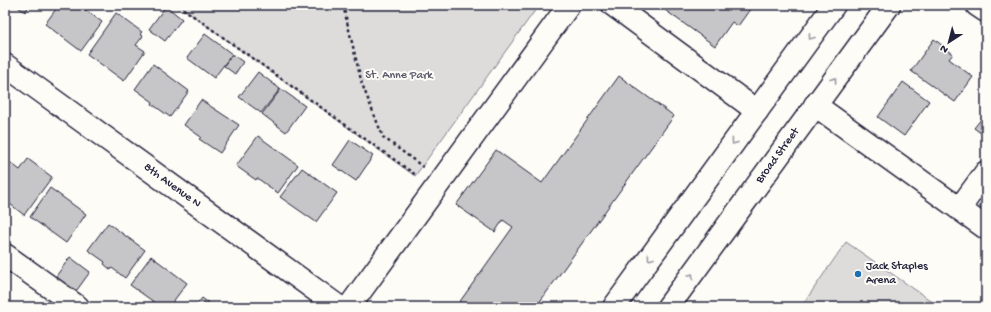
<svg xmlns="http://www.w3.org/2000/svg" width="991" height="312" font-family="'Gochi Hand',sans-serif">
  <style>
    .green { fill: #dddcdb; stroke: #807f8b }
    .building { fill: #c6c6c8; stroke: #22223b }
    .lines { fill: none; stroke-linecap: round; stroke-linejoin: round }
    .minor-casing { stroke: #22223b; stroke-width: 25 }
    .major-casing { stroke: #22223b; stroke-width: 25 }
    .path { stroke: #22223b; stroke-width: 2.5; stroke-dasharray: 3 3; stroke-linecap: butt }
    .minor { stroke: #fdfcf7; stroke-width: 22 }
    .major { stroke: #fdfcf7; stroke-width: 22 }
    .oneway { stroke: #9a9aa2 }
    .poi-dot { fill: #1f6fb2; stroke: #fdfcf7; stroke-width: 1.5 }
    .labels { text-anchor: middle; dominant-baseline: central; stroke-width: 4; stroke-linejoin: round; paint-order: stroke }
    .park-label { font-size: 12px; fill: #5a5a6b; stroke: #fdfcf7 }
    .street-label { font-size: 12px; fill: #22223b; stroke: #fdfcf7 }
    .poi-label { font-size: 12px; fill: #22223b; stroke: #fdfcf7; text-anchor: start }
  </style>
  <rect width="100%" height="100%" fill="#fdfcf7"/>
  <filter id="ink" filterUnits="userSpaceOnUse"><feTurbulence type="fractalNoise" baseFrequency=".025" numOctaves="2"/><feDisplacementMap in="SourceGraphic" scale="8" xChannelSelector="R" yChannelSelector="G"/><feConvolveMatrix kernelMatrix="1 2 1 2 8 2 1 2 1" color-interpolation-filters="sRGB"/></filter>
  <g filter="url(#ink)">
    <path class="green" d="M178,5H539L415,176Z
      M846,242L940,307H801Z"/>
    <path class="building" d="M15,5H30L25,12Z
      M59,5H79L102,22L81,51L45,24Z
      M658,5H753L738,26L732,22L715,46Z
      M166,6L182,19L165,41L149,29Z
      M116,13L142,32L140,34L143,36L136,45L145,51L124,81L87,54Z
      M205,34L232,54L214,78L187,58Z
      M934,39L953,54L949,59L973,77L955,102L911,71Z
      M232,54L243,62L235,74L224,66Z
      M153,64L189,91L170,117L152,104L153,102L135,89Z
      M258,72L280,89L261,113L239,97Z
      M619,76L674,116L536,307H456L513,227L503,220L495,232L456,205L496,150L542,183Z
      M903,82L929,101L904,136L878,117Z
      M281,89L305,106L286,132L262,114Z
      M201,100L239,125L220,153L199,139L201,137L184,125Z
      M986,113V137L974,128Z
      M258,136L298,165L278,193L257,178L256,180L236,166Z
      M350,140L373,156L356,181L333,165Z
      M28,159L52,177L24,215L5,200V162L7,160L20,170Z
      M302,168L337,193L316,222L280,197Z
      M50,188L86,214L66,243L30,217Z
      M986,197V211L979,206Z
      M108,223L145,250L125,278L112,268L111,270L104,264L105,262L88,250Z
      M151,256L187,283L169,307H161L130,285Z
      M70,257L90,272L74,294L54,279Z
      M202,298L214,307H195Z"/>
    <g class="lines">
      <g class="minor-casing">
        <path id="minor" d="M613,5L757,111
          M977,5L986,11
          M5,65L339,307
          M815,105L986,228
          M959,209L986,172
          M5,255L78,307
          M349,307L569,5"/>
      </g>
      <g class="major-casing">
        <path id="major" d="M614,307L834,5
          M668,307L889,5"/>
      </g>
      <path class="path" d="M178,5L417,176
        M343,5L362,84L383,137L423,167"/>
      <use href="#minor" class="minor"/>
      <use href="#major" class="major"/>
    </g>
    <defs><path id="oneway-chevron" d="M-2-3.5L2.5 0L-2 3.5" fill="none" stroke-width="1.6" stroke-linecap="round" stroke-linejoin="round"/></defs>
    <g class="oneway">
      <use href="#oneway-chevron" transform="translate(811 37) rotate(126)"/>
      <use href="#oneway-chevron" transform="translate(834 80) rotate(-54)"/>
      <use href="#oneway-chevron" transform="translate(734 142) rotate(126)"/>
      <use href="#oneway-chevron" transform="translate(650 258) rotate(126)"/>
      <use href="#oneway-chevron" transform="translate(691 276) rotate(-54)"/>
    </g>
  </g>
  <circle class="poi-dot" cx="858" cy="274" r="4"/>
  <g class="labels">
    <g class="park-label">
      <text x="399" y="76">St. Anne Park</text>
    </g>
    <g class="street-label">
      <text transform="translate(778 156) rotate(-54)">Broad Street</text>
      <text transform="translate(172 186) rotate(36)">8th Avenue N</text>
    </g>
    <g class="poi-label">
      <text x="866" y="267">Jack Staples<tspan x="866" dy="14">Arena</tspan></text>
    </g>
  </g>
  <rect width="991" height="312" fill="none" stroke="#fdfcf7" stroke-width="20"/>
  <rect x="10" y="10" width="971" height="292" fill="none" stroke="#22223b" stroke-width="1.5" filter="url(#ink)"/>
  <g transform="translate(949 42) rotate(216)" stroke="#fdfcf7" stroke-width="3" paint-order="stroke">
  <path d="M0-3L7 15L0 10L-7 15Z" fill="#22223b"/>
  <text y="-6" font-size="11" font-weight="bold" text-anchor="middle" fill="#22223b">N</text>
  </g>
</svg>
